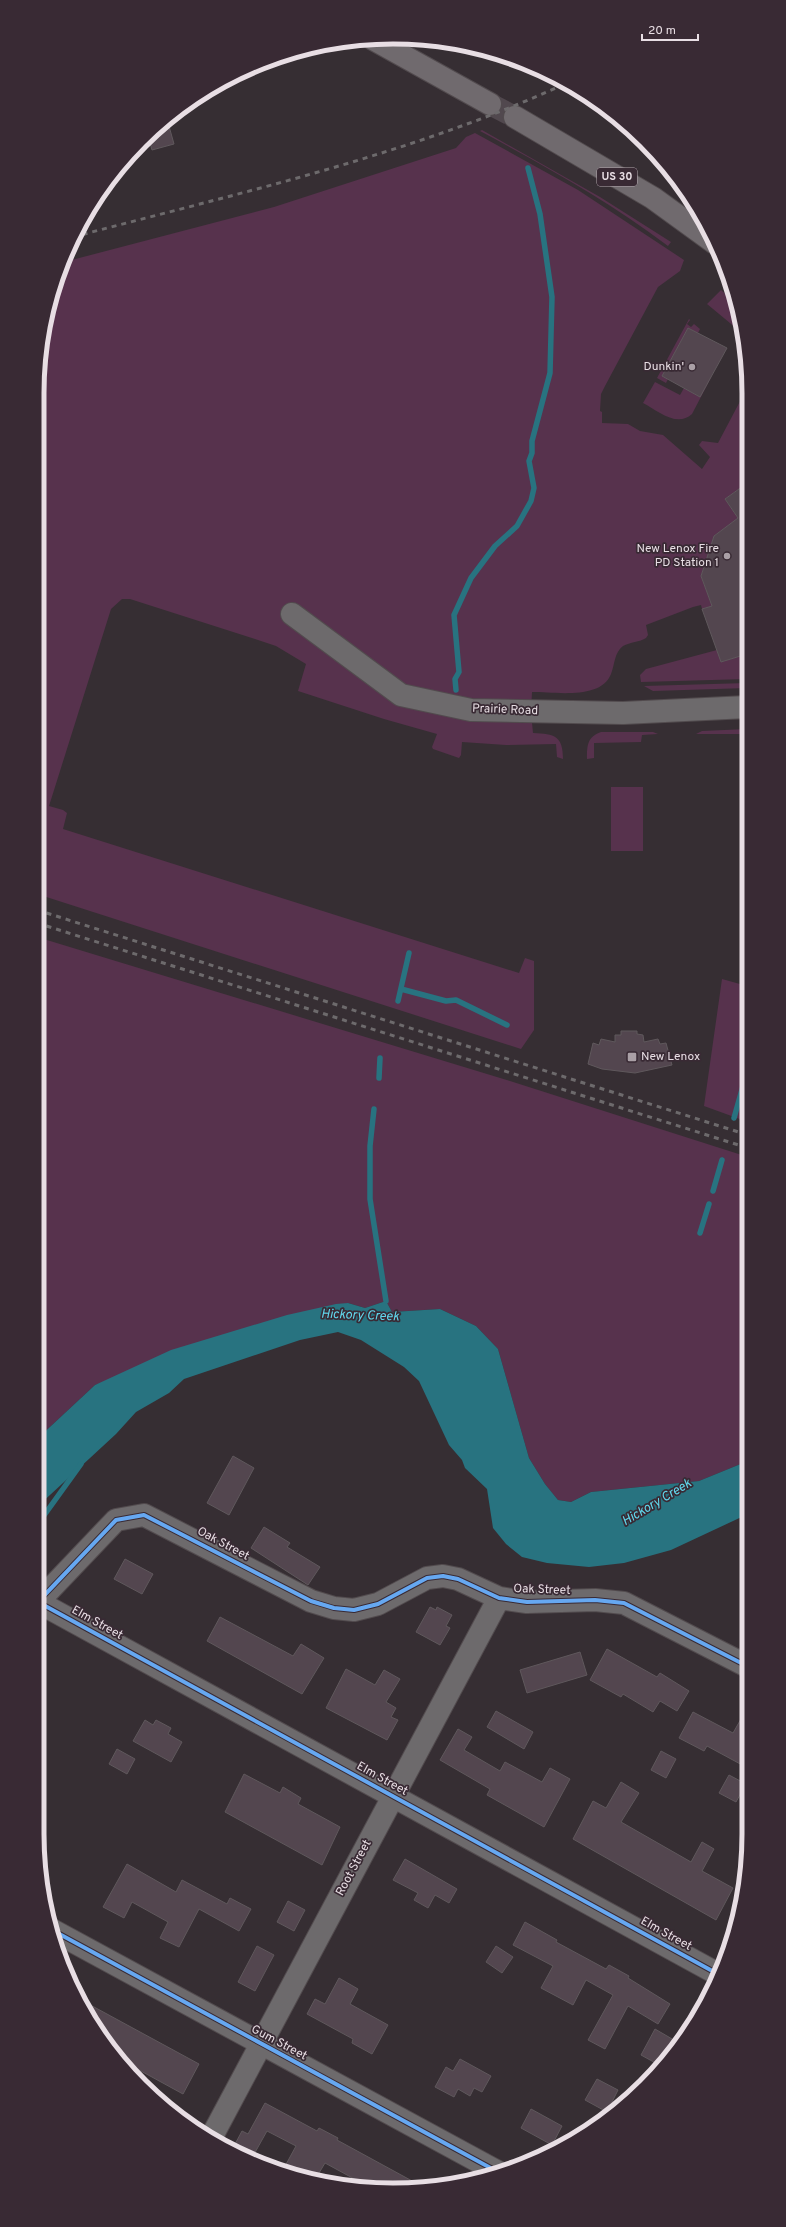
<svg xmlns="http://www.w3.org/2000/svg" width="786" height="2227" font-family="Overpass,sans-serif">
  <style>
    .green { fill: #57324d }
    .water { fill: #287380 }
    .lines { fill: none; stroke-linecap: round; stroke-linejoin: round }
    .stream { stroke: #287380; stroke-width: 5.5 }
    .building { fill: #53464f; stroke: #5f585c }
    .major-tunnel { stroke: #51484e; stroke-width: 22; stroke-dasharray: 22 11; stroke-linecap: butt }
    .minor-casing { stroke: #524b4e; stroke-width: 24 }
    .major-casing { stroke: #524b4e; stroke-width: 24 }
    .minor { stroke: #6d6a6c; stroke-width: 22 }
    .major { stroke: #706a6e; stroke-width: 22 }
    .rail { stroke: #6d6a6c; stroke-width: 3; stroke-dasharray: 5 5; stroke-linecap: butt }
    .cycleway-casing { stroke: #392a34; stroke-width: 6 }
    .cycleway { stroke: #66a8f1; stroke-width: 4 }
    .poi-dot { fill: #aaa0a6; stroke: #392a34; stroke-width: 1.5 }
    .labels { text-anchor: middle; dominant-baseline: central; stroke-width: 3.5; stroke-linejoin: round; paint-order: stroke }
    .shield { fill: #392a34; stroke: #b4a8af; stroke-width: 1 }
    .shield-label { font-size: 11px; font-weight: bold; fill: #e8dee4 }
    .poi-label { font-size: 12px; fill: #e8dee4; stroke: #392a34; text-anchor: end }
    .street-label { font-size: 12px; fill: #e8dee4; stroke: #392a34 }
    .water-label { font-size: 13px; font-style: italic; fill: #61d8ed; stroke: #392a34 }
    .rim { fill: none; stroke: #e8dee4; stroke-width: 5 }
  </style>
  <rect width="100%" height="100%" fill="#362e33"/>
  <path class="green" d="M482,130L600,197L671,242L668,246C609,201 545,166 480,131Z
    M475,133L578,190L684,260L680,271L658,287L605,386L601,394L600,411L602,412V423L628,424L640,431L663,435L702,469L710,457L699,445L702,441L718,443L746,390V416L742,419L746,424V484L725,499L738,518L714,536L701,576L712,606L702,609L701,605L693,607L646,625L648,635L646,638C640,642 630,642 623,646C614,653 615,664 611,674C601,700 555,692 532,692L531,712L533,733C555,734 563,736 563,759L557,757L556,744L506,745L462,742L461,755L459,758L433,749L432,747L437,734L384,719L298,691L306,664L276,646L255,639L130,599H122L111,609L49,806L63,810L67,813L63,829L519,973L525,958L534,961V1030L521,1049L37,894V393L49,301L64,262L274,207L456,148L466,137Z
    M721,290L730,298L742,333L707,304Z
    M689,319L690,320L687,324L691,327L694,324L700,329L698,333L688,328L662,376L668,379L666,383L657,378Z
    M714,372L692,414C677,428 658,411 643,403L655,382L680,395L684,388L700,397Z
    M717,650L721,662L747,654V679L641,682L640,675L646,669Z
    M747,683V688L653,691L644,686Z
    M747,729V734H696L702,731Z
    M601,732H653L658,734L642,735L641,742L594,743V758L587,759C587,746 587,737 601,732Z
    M611,787H643V851H611Z
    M37,937L510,1081L748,1157V1461L699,1481L591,1492L571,1502L558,1500L545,1484L529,1458L498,1349L476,1326L440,1309L392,1312L386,1301L365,1308L348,1303L95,1385L37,1439Z
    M722,979L747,986L748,1122L704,1106Z"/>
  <path class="water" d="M386,1301L392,1312L440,1309L476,1326L498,1349L529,1458L545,1484L558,1500L571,1502L591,1492L699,1481L748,1461V1514L671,1550L624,1563L589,1567L547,1563L522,1557L506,1544L493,1528L487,1489L465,1468L462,1460L449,1445L419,1381L404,1367L361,1340L338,1332L300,1340L184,1379L169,1393L136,1412L116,1434L37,1507V1439L95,1385L171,1350L287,1315L336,1304L348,1303L365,1308Z"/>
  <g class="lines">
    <path class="stream" d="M456,690L455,679L459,672L454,615L471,578L495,546L517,526L531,501L534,488L529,461L532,453V441L550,373L552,297L540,214L528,168
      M401,989L446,1001L456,1000L507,1025
      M398,1001L409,953
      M379,1078L380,1058
      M374,1109L370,1146V1199L386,1301
      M734,1118L747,1072
      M713,1191L722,1160
      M700,1233L709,1204
      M37,1525L81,1464"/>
  </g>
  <path class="building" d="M167,119L174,144L152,150L148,136Z
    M688,328L727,348L700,397L662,376Z
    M746,484L747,654L721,662L702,609L712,606L701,576L714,536L738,518L725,499Z
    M621,1031H637V1034L643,1035L644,1042L658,1039L660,1044L666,1043L672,1065L635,1073L602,1069L588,1064L593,1043L599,1045L601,1039L615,1042V1035H621Z
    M233,1456L254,1468L229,1515L207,1503Z
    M264,1527L290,1543L287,1547L320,1567L308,1585L251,1548Z
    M125,1559L153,1574L142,1594L114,1579Z
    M430,1607L436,1610L437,1607L452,1615L446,1626L450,1628L440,1645L416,1632Z
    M220,1617L293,1656L301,1644L324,1658L302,1694L207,1641Z
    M607,1649L657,1677L660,1673L689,1691L677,1711L660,1701L653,1712L623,1694L621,1697L590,1680Z
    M580,1652L587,1675L527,1693L520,1670Z
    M346,1669L375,1685L384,1670L400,1679L386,1702L396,1708L391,1717L398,1720L387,1740L326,1708Z
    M749,1705V1757L744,1766L707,1746L704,1751L679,1738L693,1712L733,1733Z
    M496,1711L533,1732L524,1749L487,1727Z
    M145,1720L153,1725L156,1720L171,1728L168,1734L182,1742L171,1762L133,1741Z
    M458,1729L472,1737L464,1750L500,1771L505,1762L542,1782L550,1768L570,1779L544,1827L487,1795L490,1789L440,1760Z
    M117,1749L135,1759L127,1774L109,1764Z
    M661,1751L676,1759L666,1778L651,1770Z
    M244,1774L280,1793L283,1787L301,1798L298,1804L340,1827L322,1865L225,1812Z
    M729,1775L746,1784L736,1802L719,1793Z
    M621,1782L639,1793L621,1822L691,1862L702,1842L714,1849L702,1871L733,1888L716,1920L573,1839L593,1801L606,1808Z
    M405,1859L457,1889L449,1903L435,1895L428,1908L414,1900L418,1893L393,1880Z
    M127,1864L176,1892L182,1880L227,1904L230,1898L251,1909L239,1931L199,1909L179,1947L160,1938L168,1922L132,1902L124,1918L103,1907Z
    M288,1901L305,1910L294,1931L277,1922Z
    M525,1922L557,1940L556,1942L606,1969L609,1965L629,1976L628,1978L670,2004L658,2024L628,2006L605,2049L588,2040L613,1995L586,1980L573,2005L541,1988L553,1966L513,1945Z
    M257,1946L274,1955L255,1991L238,1982Z
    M496,1946L513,1957L502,1973L486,1962Z
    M339,1978L358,1989L350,2004L388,2025L372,2054L352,2043L353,2039L307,2014L315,1999L325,2004Z
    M83,2001L199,2064L183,2094L119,2059Z
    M655,2029L679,2043L661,2066L641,2055Z
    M460,2059L491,2076L482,2092L474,2088L470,2096L458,2089L454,2097L435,2087L446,2067L453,2071Z
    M597,2079L618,2090L607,2112L585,2100Z
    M265,2103L317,2131L319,2128L338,2138L337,2140L425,2188H371L325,2163L316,2178L284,2168L296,2146L267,2131L253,2156L234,2146L242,2131L248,2134Z
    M531,2109L562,2126L552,2145L521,2128Z"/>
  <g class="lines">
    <path class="major-tunnel" d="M490,104L515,117"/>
    <g class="minor-casing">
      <path id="minor" d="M292,614L401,695L471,710L623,713L747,707
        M38,1602L716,1973
        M37,1603L116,1520L144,1515L311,1601L334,1608L354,1610L378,1604L427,1578L443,1576L458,1579L499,1598L527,1602L595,1600L624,1603L749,1667
        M52,1930L498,2172
        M211,2138L499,1598"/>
    </g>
    <g class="major-casing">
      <path id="major" d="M373,39L490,104
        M515,117L653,198L715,243"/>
    </g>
    <use href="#minor" class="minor"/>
    <use href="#major" class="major"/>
    <path class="rail" d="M73,237C239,193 410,155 567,83
      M37,910L748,1135
      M37,923L748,1148"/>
    <g class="cycleway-casing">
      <path id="cycleway" d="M38,1602L716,1973
        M37,1603L116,1520L144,1515L311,1601L334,1608L354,1610L378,1604L427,1578L443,1576L458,1579L499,1598L527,1602L595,1600L624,1603L749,1667
        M52,1930L498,2172"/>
    </g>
    <use href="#cycleway" class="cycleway"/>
  </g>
  <g class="poi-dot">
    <circle cx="692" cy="367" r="4"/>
    <circle cx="727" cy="556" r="4"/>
    <rect x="627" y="1052" width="10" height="10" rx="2"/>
  </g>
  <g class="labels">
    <rect class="shield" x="597" y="168" width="40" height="18" rx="3"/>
    <g class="shield-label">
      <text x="617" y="177">US 30</text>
    </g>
    <g class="poi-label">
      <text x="684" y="367">Dunkin'</text>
      <text x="719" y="549">New Lenox Fire<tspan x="719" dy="14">PD Station 1</tspan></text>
      <text x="641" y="1057" text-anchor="start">New Lenox</text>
    </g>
    <g class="street-label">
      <text transform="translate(505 710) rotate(2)">Prairie Road</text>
      <text transform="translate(223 1544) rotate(28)">Oak Street</text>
      <text transform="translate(542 1590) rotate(2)">Oak Street</text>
      <text transform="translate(97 1623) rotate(29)">Elm Street</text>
      <text transform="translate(382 1779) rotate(29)">Elm Street</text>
      <text transform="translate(354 1868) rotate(-62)">Root Street</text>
      <text transform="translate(666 1934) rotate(29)">Elm Street</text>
      <text transform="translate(279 2043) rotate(28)">Gum Street</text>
    </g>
    <g class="water-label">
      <text transform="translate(360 1316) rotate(2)">Hickory Creek</text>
      <text transform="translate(657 1503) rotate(-31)">Hickory Creek</text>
    </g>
  </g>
  <path d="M0 0H786V2227H0ZM393 44H393A349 349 0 0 1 742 393V1834A349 349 0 0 1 393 2183H393A349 349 0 0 1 44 1834V393A349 349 0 0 1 393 44Z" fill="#392a34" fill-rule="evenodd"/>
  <path class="rim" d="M393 44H393A349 349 0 0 1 742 393V1834A349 349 0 0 1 393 2183H393A349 349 0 0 1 44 1834V393A349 349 0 0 1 393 44Z"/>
  <path d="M642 34v6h56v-6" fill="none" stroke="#e8dee4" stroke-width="2"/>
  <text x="648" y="34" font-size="12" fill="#e8dee4" stroke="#392a34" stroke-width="3" paint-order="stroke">20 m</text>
</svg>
